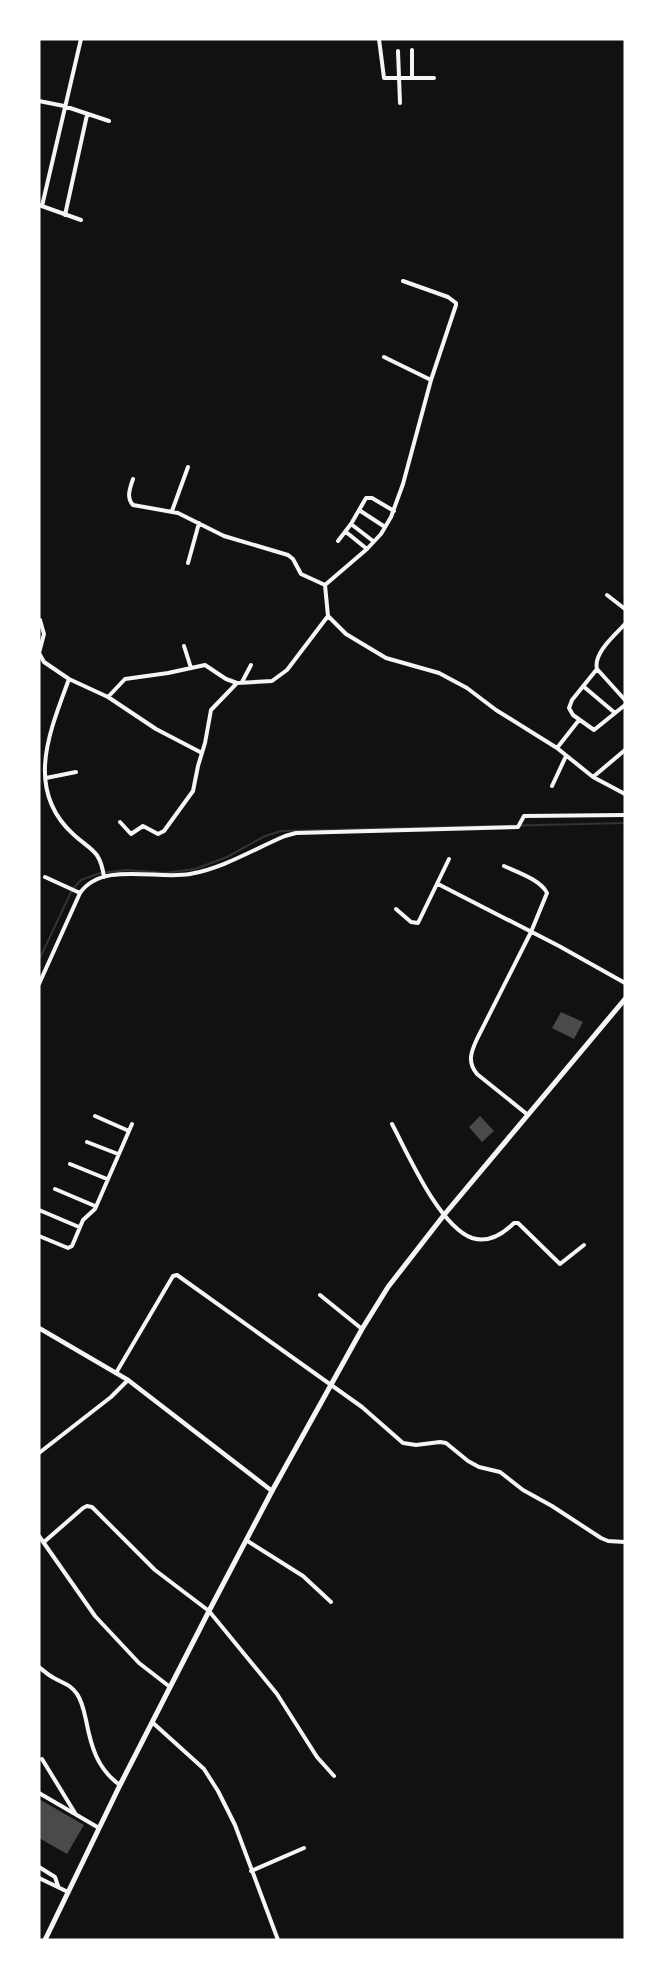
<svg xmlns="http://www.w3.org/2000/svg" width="664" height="1979" font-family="'Golos Text',sans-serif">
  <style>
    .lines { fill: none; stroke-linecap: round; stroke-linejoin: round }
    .stream { stroke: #333; stroke-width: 2 }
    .building { fill: #4a4a4a }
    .minor { stroke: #f5f5f5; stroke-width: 4 }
    .tertiary { stroke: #f5f5f5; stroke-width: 4.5 }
    .primary { stroke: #f5f5f5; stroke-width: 5 }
  </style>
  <rect width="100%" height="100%" fill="#111"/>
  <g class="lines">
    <path class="stream" d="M39,960L72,890L81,880L100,873L127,870L165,873L195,869L227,857L265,836L281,831L625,823"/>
  </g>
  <path class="building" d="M561,1012L583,1022L574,1039L552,1028Z
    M480,1116L494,1131L482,1142L469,1127Z
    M39,1799L84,1825L67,1854L39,1838Z"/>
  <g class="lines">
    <path class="minor" d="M379,39L384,78H434
      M412,50V78
      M398,51L400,103
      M39,101L64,106L109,121
      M39,205L81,220
      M42,206L81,39
      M65,215L87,115
      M403,281L448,297L456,303V305L431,380L403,484L391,517L381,534L367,549L325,585L328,616L346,634L386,658L439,673L467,688L496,710L557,748L593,777L625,794
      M384,357L431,380
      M133,479C130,488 126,498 133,505L178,513L224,536L288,555L293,559L301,574L325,585
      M359,510L385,527
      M172,511L188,467
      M346,532L367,549
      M338,541L351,524
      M373,541L351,524L366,498H372L394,511
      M188,563L199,523
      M607,595L625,609
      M40,620L44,634L39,653L44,662L69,679L108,697L156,729L202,753
      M625,624C615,635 593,653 597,669L572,700L569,708L573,715L594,730L625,705
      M184,646L191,668
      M597,669L625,700
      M69,679C50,731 24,789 73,834C91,851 100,849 104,877
      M242,682L251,665
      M583,686L615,713
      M108,697L125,679L168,673L205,665L226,679L237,683L272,681L287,670L328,616
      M557,748L579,720
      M593,777L625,750
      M46,778L76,772
      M552,786L566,756
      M120,822L131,834L143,826L158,834L164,831L193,791L198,766L205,743L211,710L237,683
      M504,866C517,872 541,880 547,893L531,932L477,1039C471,1052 467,1062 477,1074L528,1115
      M45,877L80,893
      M438,884L559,946L625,983
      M396,909L411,922L418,923L449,859
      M39,984L80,893C102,861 157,880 190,874C224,868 254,849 285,836L296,833L518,827L524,816L625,815
      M95,1116L129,1131
      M392,1124C408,1154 439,1226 472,1238C488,1243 503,1234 514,1223H518L560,1264L584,1245
      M87,1142L118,1154
      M70,1164L107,1179
      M55,1189L95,1206
      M39,1210L79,1227
      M39,1236L68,1248L72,1246L83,1220L95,1209L132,1124
      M320,1295L362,1329
      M116,1373L173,1276L177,1275L362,1407L403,1443L416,1445L440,1442L446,1443L468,1461L479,1467L500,1472L523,1490L552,1506L601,1538L608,1541L625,1542
      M39,1453L111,1397L128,1380
      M39,1536L95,1616L139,1663L170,1687
      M246,1540L303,1576L331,1602
      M44,1542L83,1508L87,1506L92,1507L155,1570L209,1611L277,1694L317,1757L334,1776
      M39,1667C44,1671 48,1675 54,1678C63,1683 71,1685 77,1694C82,1701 84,1711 86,1720C91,1746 97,1769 120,1785
      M152,1722L204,1769L218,1791L235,1825L278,1940
      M42,1759L75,1813
      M39,1793L99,1828
      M39,1867L55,1877L58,1886
      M251,1871L304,1848
      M39,1878L68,1892"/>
    <path class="tertiary" d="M39,1328L128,1380L272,1491"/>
    <path class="primary" d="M45,1940L120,1785L209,1611L272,1491L362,1329L388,1287L444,1215L625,999"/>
  </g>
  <rect width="664" height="1979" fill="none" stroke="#ffffff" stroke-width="81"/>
</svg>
